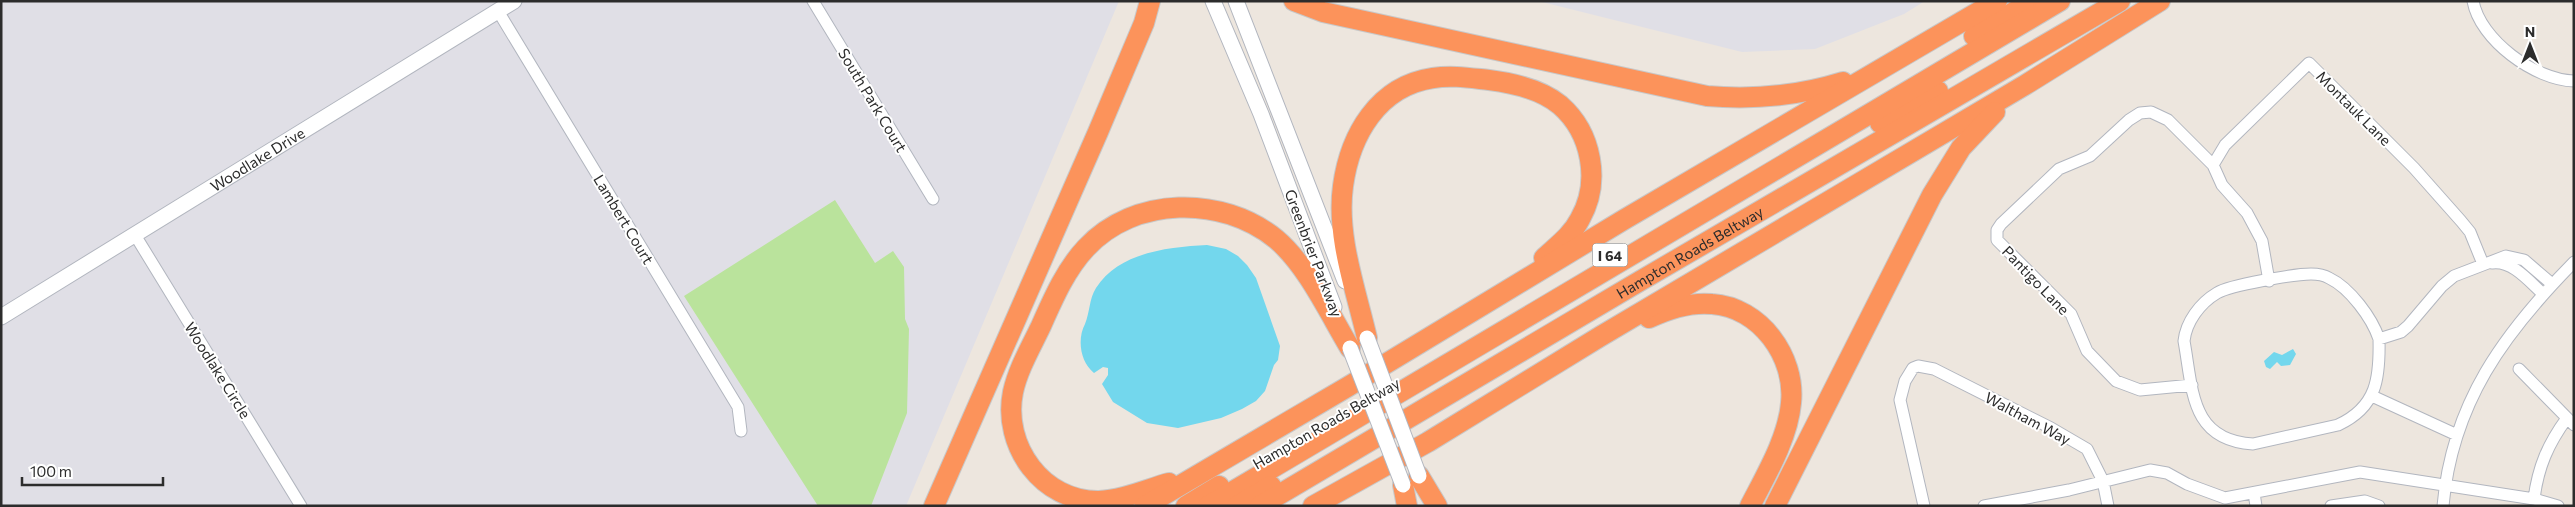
<svg xmlns="http://www.w3.org/2000/svg" width="2575" height="507" font-family="Commissioner,sans-serif">
  <style>
    .industrial { fill: #e0dfe6 }
    .green { fill: #bae39c }
    .water { fill: #73d7ed }
    .lines { fill: none; stroke-linecap: round; stroke-linejoin: round }
    .street-casing { stroke: #b2b6bf; stroke-width: 13 }
    .secondary-casing { stroke: #b2b6bf; stroke-width: 17 }
    .highway-casing { stroke: #c8c8c8; stroke-width: 22 }
    .street { stroke: #fff; stroke-width: 11 }
    .secondary { stroke: #fff; stroke-width: 15 }
    .highway { stroke: #fc935b; stroke-width: 20 }
    .secondary-bridge-casing { stroke: #b2b6bf; stroke-width: 17; stroke-linecap: butt }
    .secondary-bridge { stroke: #fff; stroke-width: 15 }
    .labels { text-anchor: middle; dominant-baseline: central; stroke-width: 4; stroke-linejoin: round; paint-order: stroke }
    .shield { fill: #fff; stroke: #6b6b6b; stroke-width: 1 }
    .shield-label { font-size: 14px; font-weight: bold; fill: #2c2c2c }
    .street-label { font-size: 15px; fill: #2c2c2c; stroke: #fff }
  </style>
  <rect width="100%" height="100%" fill="#ede6de"/>
  <path class="industrial" d="M1,1H1119L906,506H1Z
    M1538,1H1925L1904,14L1815,49L1742,52Z"/>
  <path class="green" d="M835,200L875,263L893,251L904,267L905,319L909,329L907,413L871,506H818L684,296Z"/>
  <path class="water" d="M1207,245L1226,249L1238,256L1247,265L1256,278L1280,346L1278,360L1274,365L1265,391L1256,401L1242,409L1221,418L1178,428L1147,423L1113,402L1102,384L1108,375V368L1103,367L1094,373C1080,362 1077,339 1085,324C1090,312 1089,299 1096,288C1119,252 1169,247 1207,245Z
    M2293,349L2296,354L2290,365L2281,366L2277,362L2270,369L2266,367L2264,361L2274,352L2282,355Z"/>
  <g class="lines">
    <g class="street-casing">
      <path id="street" d="M813,1L933,199
        M2473,1C2480,40 2535,80 2574,81
        M498,11L738,407L741,431
        M2213,165L2225,145L2309,63L2414,168L2461,221L2470,232L2483,264
        M135,235L301,506
        M2492,263C2512,260 2529,281 2543,294
        M2379,339C2380,378 2377,407 2338,425L2253,444C2190,440 2193,390 2184,341C2186,322 2200,303 2217,293C2230,285 2295,274 2311,274C2317,274 2324,275 2329,278C2350,288 2372,318 2379,339L2401,332L2408,326L2442,286L2454,276L2506,256L2524,260L2552,284
        M2519,369L2574,425
        M2192,385L2140,390L2116,381L2087,351L2071,314L1997,240V230L2001,224L2059,169L2090,156L2129,120L2140,113L2151,112L2168,120L2213,165L2222,185L2247,213L2262,241L2269,281
        M2372,396L2457,435
        M2254,493L2256,506
        M2534,499C2538,467 2548,444 2567,418
        M1924,506L1900,400L1905,381L1913,368L1918,366L1934,369L2051,428L2087,449L2103,481L2108,506
        M1984,506L2069,490L2150,470L2167,473L2187,484L2225,498L2360,472L2534,499L2558,506
        M2331,506L2365,501L2379,506
        M2443,506C2452,403 2504,333 2574,262"/>
    </g>
    <g class="secondary-casing">
      <g id="secondary">
        <path d="M1213,1L1261,114L1334,307"/>
        <path d="M1236,1L1345,281"/>
        <path id="s1" d="M1,317L514,1"/>
      </g>
    </g>
    <g class="highway-casing">
      <g id="highway">
        <path d="M1294,1L1323,12L1707,96C1754,100 1798,96 1843,82"/>
        <path d="M1974,36L2032,1"/>
        <path d="M1880,123L1938,91"/>
        <path d="M1649,318C1668,309 1691,302 1712,304C1760,307 1796,357 1791,403C1788,438 1766,475 1750,506"/>
        <path d="M1367,338C1356,290 1336,236 1343,186C1350,135 1378,86 1433,78C1452,75 1470,78 1489,80C1513,83 1542,90 1560,105C1592,133 1601,182 1580,219C1572,235 1557,246 1544,258"/>
        <path d="M1419,476L1437,506"/>
        <path d="M1169,483C1147,489 1123,500 1099,501C1043,502 1002,446 1013,392C1018,369 1031,347 1041,326C1053,299 1066,269 1086,248C1134,196 1222,195 1276,239C1307,265 1329,313 1350,348"/>
        <path d="M1403,485L1407,506"/>
        <path d="M934,506L1098,132L1144,23L1150,1"/>
        <path d="M1145,506L1349,386L1625,219L1997,1"/>
        <path d="M1186,506L1219,486"/>
        <path d="M1208,506L2060,1"/>
        <path d="M1237,506L1271,486"/>
        <path id="s2" d="M1260,506L1640,281L2120,1"/>
        <path d="M1313,506L1428,442L1601,336L2025,85L2160,1"/>
        <path d="M1775,506L1932,195L1961,148L1995,112"/>
      </g>
    </g>
    <use href="#street" class="street"/>
    <use href="#secondary" class="secondary"/>
    <use href="#highway" class="highway"/>
    <g class="secondary-bridge-casing">
      <path id="secondary-bridge" d="M1367,338L1419,476
        M1350,348L1403,485"/>
    </g>
    <use href="#secondary-bridge" class="secondary-bridge"/>
  </g>
  <g class="labels">
    <rect class="shield" x="1592.5" y="243.5" width="35" height="23" rx="4"/>
    <g class="shield-label">
      <text x="1610" y="255">I 64</text>
    </g>
    <g class="street-label">
      <text transform="translate(873 100) rotate(59)">South Park Court</text>
      <text transform="translate(2354 108) rotate(45)">Montauk Lane</text>
      <text stroke="none"><textPath href="#s1" startOffset="301">Woodlake Drive</textPath></text>
      <text transform="translate(624 219) rotate(59)">Lambert Court</text>
      <text stroke="none"><textPath href="#s2" startOffset="499">Hampton Roads Beltway</textPath></text>
      <text transform="translate(1314 253) rotate(69)">Greenbrier Parkway</text>
      <text transform="translate(2036 280) rotate(46)">Pantigo Lane</text>
      <text transform="translate(218 370) rotate(58)">Woodlake Circle</text>
      <text transform="translate(2028 418) rotate(28)">Waltham Way</text>
      <text transform="translate(1326 423) rotate(-30)">Hampton Roads Beltway</text>
    </g>
  </g>
  <rect width="2575" height="507" fill="none" stroke="#2c2c2c" stroke-width="5"/>
  <g transform="translate(2530 45)" stroke="#ffffff" stroke-width="4" paint-order="stroke">
  <path d="M0-4L9 19L0 12L-9 19Z" fill="#2c2c2c"/>
  <text y="-8" font-size="14" font-weight="bold" text-anchor="middle" fill="#2c2c2c">N</text>
  </g>
  <path d="M22 477v8h141v-8" fill="none" stroke="#2c2c2c" stroke-width="2.5"/>
  <text x="30" y="477" font-size="15" fill="#2c2c2c" stroke="#ffffff" stroke-width="4" paint-order="stroke">100 m</text>
</svg>
